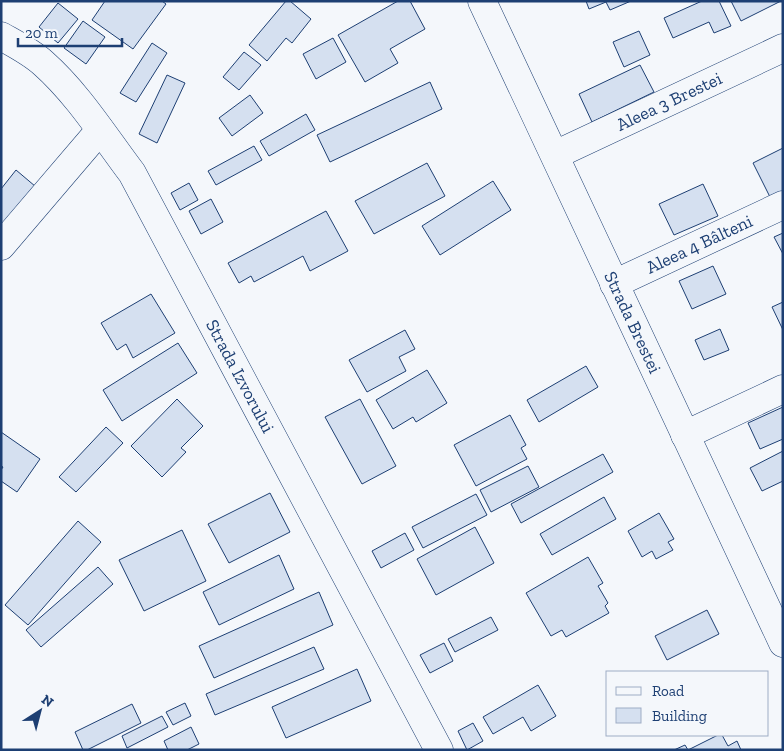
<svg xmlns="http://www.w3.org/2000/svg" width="784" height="751" font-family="'Zilla Slab',serif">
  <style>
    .building { fill: #d5e0f0; stroke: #1d3f73 }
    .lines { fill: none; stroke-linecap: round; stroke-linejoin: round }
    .minor-casing { stroke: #1d3f73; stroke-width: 29 }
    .major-casing { stroke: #1d3f73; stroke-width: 29 }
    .minor { stroke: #f4f7fb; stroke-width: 28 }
    .major { stroke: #f4f7fb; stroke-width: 28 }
    .labels { text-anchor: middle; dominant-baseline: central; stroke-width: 4; stroke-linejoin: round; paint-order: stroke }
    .street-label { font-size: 18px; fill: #1d3f73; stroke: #f4f7fb }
  </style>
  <rect width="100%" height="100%" fill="#f4f7fb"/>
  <path class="building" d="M105,1H162L166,4L133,49L92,20Z
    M286,1H290L311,19L292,43L286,38L267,61L249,45Z
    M398,1H410L425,29L390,49L398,63L365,82L338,35Z
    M586,1H631L610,10L606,2L589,9Z
    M702,1H719L731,26L714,33L709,22L673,38L664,18Z
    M731,1H781L741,21Z
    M58,3L78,19L58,43L39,27Z
    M83,21L105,37L86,64L64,48Z
    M639,31L650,55L624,67L613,42Z
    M333,38L346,62L316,79L303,54Z
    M152,43L167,53L136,102L120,93Z
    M244,52L261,65L239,90L223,77Z
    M640,65L654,92L592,122L579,94Z
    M167,75L185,83L157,143L139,134Z
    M430,82L442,109L330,162L317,135Z
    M250,95L263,113L232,136L219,118Z
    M306,114L315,130L269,156L260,141Z
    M254,146L262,160L216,185L208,171Z
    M783,148V191L770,197L753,163Z
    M427,163L445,196L374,234L355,201Z
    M16,170L42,192L1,242V189Z
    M493,181L511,210L440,255L422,226Z
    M189,183L198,200L180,210L171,193Z
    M703,184L718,216L674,235L659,204Z
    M211,199L223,222L201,234L189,211Z
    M326,211L348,251L310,271L303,256L254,282L251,276L239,283L228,263Z
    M783,233V254L774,237Z
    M713,266L726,294L692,309L679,281Z
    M151,294L175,333L133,358L126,344L117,350L101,323Z
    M783,302V330L772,307Z
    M720,329L729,350L704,360L695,340Z
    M405,330L415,349L399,357L406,371L367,392L349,360Z
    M178,343L197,373L122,421L103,390Z
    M586,366L598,387L539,422L527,400Z
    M427,370L447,403L416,422L413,417L393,429L376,400Z
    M177,399L203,426L181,448L186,452L162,477L131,446Z
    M360,399L396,466L362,484L325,417Z
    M783,407V439L760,449L748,423Z
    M510,415L526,445L521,448L527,459L476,486L454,445Z
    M106,427L123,443L76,492L59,477Z
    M1,432L40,459L17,492L1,481V470L3,467L1,466Z
    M783,451V481L762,491L750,468Z
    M603,454L613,472L521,523L511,504Z
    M528,466L539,487L491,512L480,490Z
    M270,493L290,532L229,563L208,524Z
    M476,494L487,515L423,548L412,527Z
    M604,497L616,519L552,555L540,534Z
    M659,513L674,539L668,542L673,550L656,559L652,551L642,557L628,531Z
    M78,521L101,542L28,625L5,605Z
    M475,527L494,563L436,595L417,559Z
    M182,530L206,581L144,611L119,560Z
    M405,533L414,550L381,568L372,551Z
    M279,555L294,589L219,625L203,592Z
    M588,557L603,583L598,586L608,603L605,606L609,613L566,637L562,630L551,636L526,593Z
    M98,567L113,584L41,647L26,630Z
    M319,592L333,625L214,678L199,646Z
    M707,610L719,634L667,660L655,636Z
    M491,617L498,630L455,652L448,639Z
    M444,643L453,661L430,673L420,655Z
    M314,647L324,669L215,715L206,694Z
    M357,669L371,701L286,738L272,707Z
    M538,685L556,716L531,731L523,717L493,734L483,717Z
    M185,703L191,716L173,725L166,712Z
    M132,704L141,723L87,750H83L75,732Z
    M162,716L168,727L127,748L122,736Z
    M473,723L483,741L467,750L458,731Z
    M191,727L199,744L187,750H168L164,741Z
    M718,735H722L728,746L737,741L741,750H674L685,745L688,750Z"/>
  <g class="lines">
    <g class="minor-casing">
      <g id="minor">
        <path id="s1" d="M1,36C15,44 31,52 43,63C78,94 104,136 132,173L439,750"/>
        <path id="s2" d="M555,155L783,48"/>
        <path d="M1,246L100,130"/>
        <path id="s3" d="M614,284L783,205"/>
        <path d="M685,435L783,389"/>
      </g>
    </g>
    <g class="major-casing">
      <g id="major">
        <path id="s4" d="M482,1L783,643"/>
      </g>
    </g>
    <use href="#minor" class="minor"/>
    <use href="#major" class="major"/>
  </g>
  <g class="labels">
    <g class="street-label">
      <text stroke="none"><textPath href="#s2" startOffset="126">Aleea 3 Brestei</textPath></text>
      <text stroke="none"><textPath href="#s3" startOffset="94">Aleea 4 Bâlteni</textPath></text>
      <text stroke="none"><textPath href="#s4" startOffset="355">Strada Brestei</textPath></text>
      <text stroke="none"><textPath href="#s1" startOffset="422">Strada Izvorului</textPath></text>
    </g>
  </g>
  <rect width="784" height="751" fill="none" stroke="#1d3f73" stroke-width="5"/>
  <rect x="606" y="671" width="162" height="65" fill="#f4f7fb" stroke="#9eadc5"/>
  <rect x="616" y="687" width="25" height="8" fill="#f4f7fb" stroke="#9eadc5"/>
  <text x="652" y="696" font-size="15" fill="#1d3f73">Road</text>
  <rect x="616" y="708" width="25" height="15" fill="#d5e0f0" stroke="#9eadc5"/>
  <text x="652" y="721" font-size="15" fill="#1d3f73">Building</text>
  <g transform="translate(40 711) rotate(36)" stroke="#f4f7fb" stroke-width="4" paint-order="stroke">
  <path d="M0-4L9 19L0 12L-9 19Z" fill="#1d3f73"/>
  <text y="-8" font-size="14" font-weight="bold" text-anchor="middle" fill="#1d3f73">N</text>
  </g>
  <path d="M18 38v8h104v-8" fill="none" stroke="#1d3f73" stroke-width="2.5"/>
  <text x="25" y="38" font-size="15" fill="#1d3f73" stroke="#f4f7fb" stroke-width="4" paint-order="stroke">20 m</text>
</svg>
